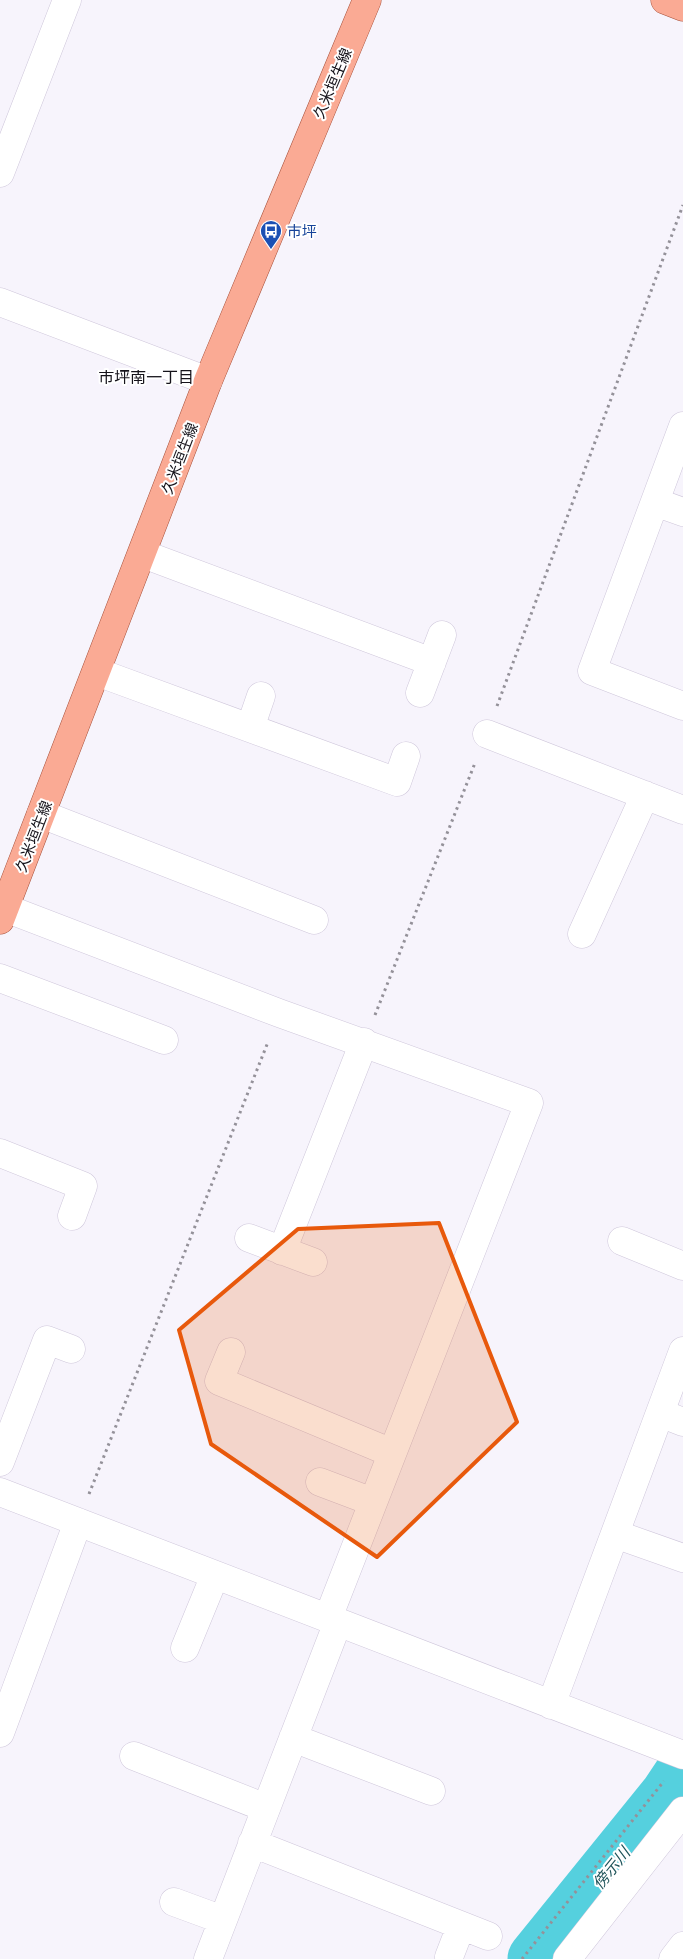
<svg xmlns="http://www.w3.org/2000/svg" width="683" height="1959" font-family="'Open Sans','Noto Sans JP',sans-serif">
  <style>
    .lines { fill: none; stroke-linecap: round; stroke-linejoin: round }
    .river { stroke: #55d0de; stroke-width: 59 }
    .minor-casing { stroke: #cfc7db; stroke-width: 29 }
    .major-casing { stroke: #a7513b; stroke-width: 29 }
    .path { stroke: #949199; stroke-width: 3; stroke-dasharray: 2.5 4; stroke-linecap: butt }
    .minor { stroke: #fff; stroke-width: 28 }
    .major { stroke: #faaa94; stroke-width: 28 }
    .marked { fill: #e8590c; fill-opacity: 0.2; stroke: #e8590c; stroke-width: 4; stroke-linejoin: round }
    .labels { text-anchor: middle; dominant-baseline: central; stroke-width: 4; stroke-linejoin: round; paint-order: stroke }
    .street-label { font-size: 15px; fill: #15131a; stroke: #fff }
    .transit-label { font-size: 15px; fill: #164399; stroke: #fff; text-anchor: start }
    .neighbourhood-label { font-size: 16px; fill: #15131a; stroke: #fff }
    .water-label { font-size: 16px; font-style: italic; fill: #1f545a; stroke: #fff }
  </style>
  <rect width="100%" height="100%" fill="#f7f4fc"/>
  <g class="lines">
    <path class="river" d="M537,1959L669,1796L683,1775"/>
    <g class="minor-casing">
      <path id="minor" d="M0,173L67,0
        M0,302L208,381
        M683,426L592,671L683,706
        M655,502L683,512
        M143,554L432,662
        M97,672L397,782L406,756
        M420,693L442,635
        M250,728L261,696
        M487,734L683,810
        M41,814L314,920
        M5,908L279,1013L529,1103L328,1618
        M582,934L645,795
        M0,978L164,1040
        M0,1153L83,1186L72,1216
        M249,1238L313,1262
        M622,1241L683,1266
        M282,1251L364,1042
        M231,1352L219,1381L392,1453
        M660,1413L683,1422
        M0,1462L47,1340L71,1349
        M320,1482L373,1502
        M0,1492L683,1755
        M615,1534L683,1558
        M185,1648L215,1575
        M551,1705L683,1351
        M0,1733L78,1522
        M293,1738L431,1791
        M134,1756L266,1808
        M252,1843L488,1936
        M174,1902L223,1920
        M449,1957L461,1926
        M208,1959L338,1622
        M567,1959L683,1811
        M673,1959L683,1946"/>
    </g>
    <g class="major-casing">
      <path id="major" d="M665,0L683,7
        M0,920L208,381L367,0"/>
    </g>
    <path class="path" d="M497,706L683,205
      M375,1015L475,763
      M89,1494L268,1042
      M522,1959L664,1781"/>
    <use href="#minor" class="minor"/>
    <use href="#major" class="major"/>
  </g>
  <path class="marked" d="M439,1223L517,1422L377,1557L211,1444L179,1330L298,1229Z"/>
  <defs>
    <g id="bus-pin" transform="scale(1.125)"><path d="M0 17L-7.5 6A9.5 9.5 0 1 1 7.5 6Z" fill="#1a4fb4" stroke="#fff"/><path d="M-5-6H5V4H4V6H2V4H-2V6H-4V4H-5ZM-3.5-4V0h7V-4ZM-3.5 1.2v1.5H-2V1.2ZM2 1.2v1.5H3.5V1.2Z" fill="#fff"/></g>
  </defs>
  <g fill-rule="evenodd">
    <use href="#bus-pin" x="271" y="231"/>
  </g>
  <g class="labels">
    <g class="street-label">
      <text transform="translate(332 83) rotate(-67)">久米垣生線</text>
      <text transform="translate(179 458) rotate(-69)">久米垣生線</text>
      <text transform="translate(33 836) rotate(-69)">久米垣生線</text>
    </g>
    <g class="transit-label">
      <text x="287" y="231">市坪</text>
    </g>
    <g class="neighbourhood-label">
      <text x="146" y="377">市坪南一丁目</text>
    </g>
    <g class="water-label">
      <text transform="translate(611 1868) rotate(-51)">傍示川</text>
    </g>
  </g>
</svg>
